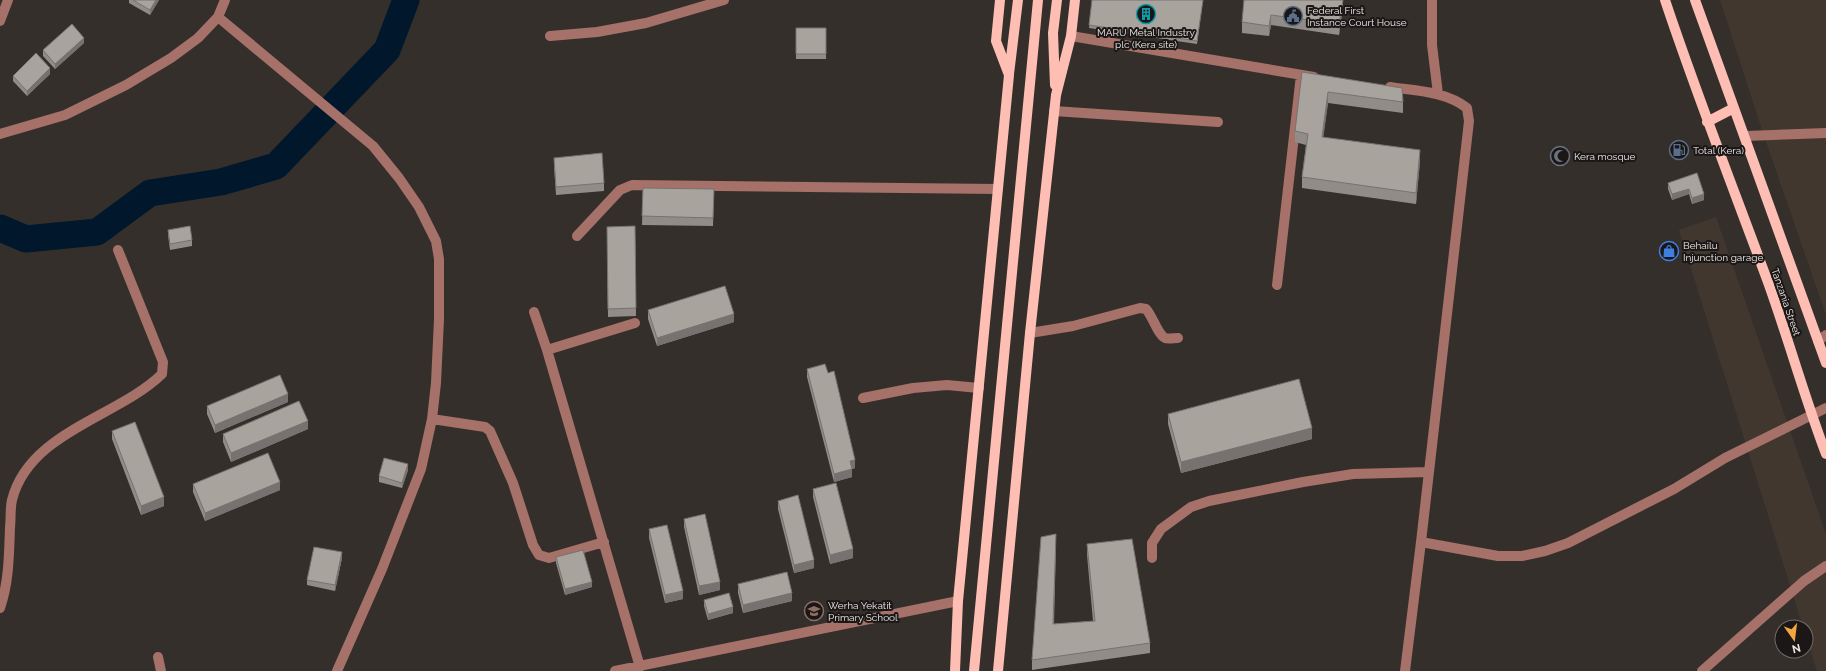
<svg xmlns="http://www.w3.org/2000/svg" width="1826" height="671" font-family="Raleway,sans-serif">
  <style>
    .built { fill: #41372f }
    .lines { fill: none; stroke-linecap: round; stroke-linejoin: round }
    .river { stroke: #00172c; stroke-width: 27 }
    .minor { stroke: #a57168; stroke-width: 10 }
    .major { stroke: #febeb3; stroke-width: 10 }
    .wall { fill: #918c88 }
    .shaded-wall { fill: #76726f }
    .building { fill: #a9a39e; stroke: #76726f }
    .labels { text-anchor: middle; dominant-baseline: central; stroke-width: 4; stroke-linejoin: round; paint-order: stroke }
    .poi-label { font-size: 10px; fill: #eeeae8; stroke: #1a1716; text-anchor: start }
    .street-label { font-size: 10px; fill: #eeeae8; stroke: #1a1716 }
  </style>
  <rect width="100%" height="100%" fill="#342f2b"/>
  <path class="built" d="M1720,0H1826V315L1762,130Z
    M1716,217L1826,534V671H1817L1806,636V627H1803L1679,230Z"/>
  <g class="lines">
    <path class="river" d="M0,228L26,239L97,232L150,193L221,182L276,166L387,50L406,0"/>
    <path class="minor" d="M225,0L218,17L373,146L399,178L419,207L436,241L439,259V319L436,383L432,419L421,469L382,569L337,671
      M1432,0V45L1438,94
      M0,21L8,0
      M550,36L597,32L646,23L724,0
      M1071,36L1314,77
      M1390,87C1416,91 1445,91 1467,108L1469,121L1421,542L1405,671
      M1054,111L1218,122
      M0,134L65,115L126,85L171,58L198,38L218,17
      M1745,136L1826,133
      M577,236L620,190L632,185L998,189
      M1277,285L1301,75
      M534,312L547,350L640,667
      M1030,333L1073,326L1140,308L1146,309C1152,315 1158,335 1165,338C1168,339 1174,338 1178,338
      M1818,341L1826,335
      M547,350L635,323
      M863,398L913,388L947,385L979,388
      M432,419L485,427L490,431L513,483L533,545L539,555L549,558L604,542
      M1421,542L1498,556H1522L1545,551L1568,543L1674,489L1725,458L1826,408
      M1152,558V543L1161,529L1191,507L1209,501L1303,482L1353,474L1429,472
      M0,608C9,582 9,555 10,527C11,519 10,508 12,500C29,432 118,417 162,374L163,362L118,250
      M158,657L161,671
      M615,671L958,601
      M1702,671L1804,581L1826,566"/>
    <path class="major" d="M1665,0C1697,96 1734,190 1769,285C1789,341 1805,399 1826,454
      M1695,0L1826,363
      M1009,74L1018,0
      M1055,85L1053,33L1057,0
      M1707,122L1734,108
      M955,671L958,601L1009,75L996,41L1000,0
      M974,671L1038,0
      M998,671L1030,333L1056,95L1071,36L1075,0"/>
  </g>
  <path class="wall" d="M129,0H159L150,15L129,3Z
    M1092,0H1203L1197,44L1089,28Z
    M1244,0H1343V7L1339,35L1271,25L1269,36L1242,33V22Z
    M796,28H826V59H796Z
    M84,43L55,69L43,56V50Z
    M1302,72L1403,102V113L1328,103L1323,137L1420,161L1416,204L1302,188V177L1306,145L1295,142V131Z
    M50,74L27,96L13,81V76Z
    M554,158L604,183V191L556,195L554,166Z
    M1697,173L1704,200L1692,204L1689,194L1672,200L1668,189V183Z
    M643,188L714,189L713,226L642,225Z
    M635,226L636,316L608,317L607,227Z
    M168,230L192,240V246L170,250L168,235Z
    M648,310L734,322L657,346L648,319Z
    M807,369L828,373L855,468L852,469V477L834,482L807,377Z
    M288,402L215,433L207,414V406Z
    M1168,414L1312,439L1181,473L1168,424Z
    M308,429L231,462L223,442V434Z
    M112,431L164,506L141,515L112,439Z
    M408,470L402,488L379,482V476Z
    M193,484L280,490L205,521L193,492Z
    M813,489L853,558L830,564L813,497Z
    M778,501L814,568L794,573L778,509Z
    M684,519L720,590L699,595L684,527Z
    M649,529L683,599L665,603L649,538Z
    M1087,544L1150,643V653L1032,670V660L1056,545L1054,624L1093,621L1087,555Z
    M556,557L592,587L565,595L556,563Z
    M342,558L335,591L307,585V580Z
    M738,584L792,601L743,613L738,593Z
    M704,600L733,613L708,620L704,606Z"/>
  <path class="shaded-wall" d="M156,0H159L150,15V10Z
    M1343,0V7L1339,35V24Z
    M1271,15V25L1269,36V26Z
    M84,38V43L55,69V64Z
    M50,68V74L27,96V91Z
    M1328,92V103L1322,148V137Z
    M1420,150V161L1416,204V193Z
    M1689,189V194L1672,200V194Z
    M1704,194V200L1692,204V198Z
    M734,314V322L657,346V338Z
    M288,394V402L215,433V425Z
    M308,421V429L231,462V453Z
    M1312,428V439L1181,473V462Z
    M855,460V468L852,469V477L834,482V474L850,461Z
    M408,464V470L402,488V483Z
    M280,482V490L205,521V513Z
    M164,497V506L141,515V506Z
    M853,549V558L830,564V555Z
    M342,552V558L335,591V585Z
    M814,560V568L794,573V565Z
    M592,582V587L565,595V589Z
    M720,582V590L699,595V586Z
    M683,591V599L665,603V595Z
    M792,593V601L743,613V605Z
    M733,607V613L708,620V614Z"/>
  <path class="building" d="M133,0H156L150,10Z
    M1092,0H1203L1197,41L1089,25Z
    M1244,0H1343L1339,24L1271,15L1269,26L1242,22Z
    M72,24L84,38L55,64L43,50Z
    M796,28H826V54H796Z
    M36,53L50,68L27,91L13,76Z
    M1302,72L1402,88L1403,102L1328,92L1322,137L1420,150L1416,193L1302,177L1308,134L1295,131Z
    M602,153L604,183L556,187L554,158Z
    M1697,173L1704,194L1692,198L1689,189L1672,194L1668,183Z
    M643,188L714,189L713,218L642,216Z
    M190,226L192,240L170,244L168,230Z
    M635,226L636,308L608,309L607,227Z
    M725,286L734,314L657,338L648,310Z
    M825,364L828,373L834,371L855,460L850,461L852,469L834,474L807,369Z
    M280,375L288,394L215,425L207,406Z
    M1299,379L1312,428L1181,462L1168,414Z
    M299,401L308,421L231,453L223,434Z
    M135,422L164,497L141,506L112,431Z
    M268,453L280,482L205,513L193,484Z
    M384,458L408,464L402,483L379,476Z
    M836,483L853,549L830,555L813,489Z
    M798,495L814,560L794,565L778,501Z
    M705,514L720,582L699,586L684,519Z
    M667,525L683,591L665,595L649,529Z
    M1056,534L1053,624L1095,621L1087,544L1132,539L1150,643L1032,660L1041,537Z
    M314,547L342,552L335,585L307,580Z
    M583,550L592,582L565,589L556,557Z
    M787,572L792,593L743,605L738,584Z
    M729,593L733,607L708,614L704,600Z"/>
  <defs>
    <g id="building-ring" transform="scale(1)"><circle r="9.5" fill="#1a1716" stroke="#0f9aa8" stroke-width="1.5"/><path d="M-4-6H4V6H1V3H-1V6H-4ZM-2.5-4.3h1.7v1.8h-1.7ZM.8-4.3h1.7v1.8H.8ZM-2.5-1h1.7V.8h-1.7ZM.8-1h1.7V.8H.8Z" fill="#0f9aa8"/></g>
    <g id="civic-ring" transform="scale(1)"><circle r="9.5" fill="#1a1716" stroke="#5c6f8a" stroke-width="1.5"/><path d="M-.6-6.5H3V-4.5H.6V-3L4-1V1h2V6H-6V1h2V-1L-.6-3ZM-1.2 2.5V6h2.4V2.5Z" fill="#5c6f8a"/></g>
    <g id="fuel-ring" transform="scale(1)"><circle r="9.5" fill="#1a1716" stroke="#5c6f8a" stroke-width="1.5"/><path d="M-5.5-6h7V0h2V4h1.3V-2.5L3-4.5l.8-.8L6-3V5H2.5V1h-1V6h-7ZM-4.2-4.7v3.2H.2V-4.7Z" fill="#5c6f8a"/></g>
    <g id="mosque-ring" transform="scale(1)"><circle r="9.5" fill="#1a1716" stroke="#6b7280" stroke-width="1.5"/><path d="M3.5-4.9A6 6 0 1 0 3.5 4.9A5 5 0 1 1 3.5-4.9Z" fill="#6b7280"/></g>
    <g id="shop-ring" transform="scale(1)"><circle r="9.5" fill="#1a1716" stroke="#3f7fe0" stroke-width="1.5"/><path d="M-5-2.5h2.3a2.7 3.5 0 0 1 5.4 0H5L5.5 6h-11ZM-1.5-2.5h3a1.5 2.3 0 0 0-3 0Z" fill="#3f7fe0"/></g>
    <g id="school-ring" transform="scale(1)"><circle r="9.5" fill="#1a1716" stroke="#8d6e63" stroke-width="1.5"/><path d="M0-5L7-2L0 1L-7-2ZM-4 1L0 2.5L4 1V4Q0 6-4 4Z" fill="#8d6e63"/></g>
  </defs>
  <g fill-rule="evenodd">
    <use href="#building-ring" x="1146" y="14"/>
    <use href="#civic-ring" x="1293" y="16"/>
    <use href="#fuel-ring" x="1679" y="150"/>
    <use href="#mosque-ring" x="1560" y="156"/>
    <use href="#shop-ring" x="1669" y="251"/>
    <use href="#school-ring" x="814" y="611"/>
  </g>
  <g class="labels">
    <g class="poi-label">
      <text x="1307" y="10">Federal First<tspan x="1307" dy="12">Instance Court House</tspan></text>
      <text x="1146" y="32" text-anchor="middle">MARU Metal Industry<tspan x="1146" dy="12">plc (Kera site)</tspan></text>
      <text x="1693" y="150">Total (Kera)</text>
      <text x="1574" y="156">Kera mosque</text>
      <text x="1683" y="245">Behailu<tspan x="1683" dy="12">Injunction garage</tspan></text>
      <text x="828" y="605">Werha Yekatit<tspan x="828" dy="12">Primary School</tspan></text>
    </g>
    <g class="street-label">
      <text transform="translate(1786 302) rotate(71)">Tanzania Street</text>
    </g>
  </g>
  <g transform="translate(1794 639) rotate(166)"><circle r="19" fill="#1a1716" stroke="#6f6b6a"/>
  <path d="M0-3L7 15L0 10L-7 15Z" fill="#f1a63f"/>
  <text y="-6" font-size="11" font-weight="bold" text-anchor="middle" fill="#eeeae8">N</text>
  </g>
</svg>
